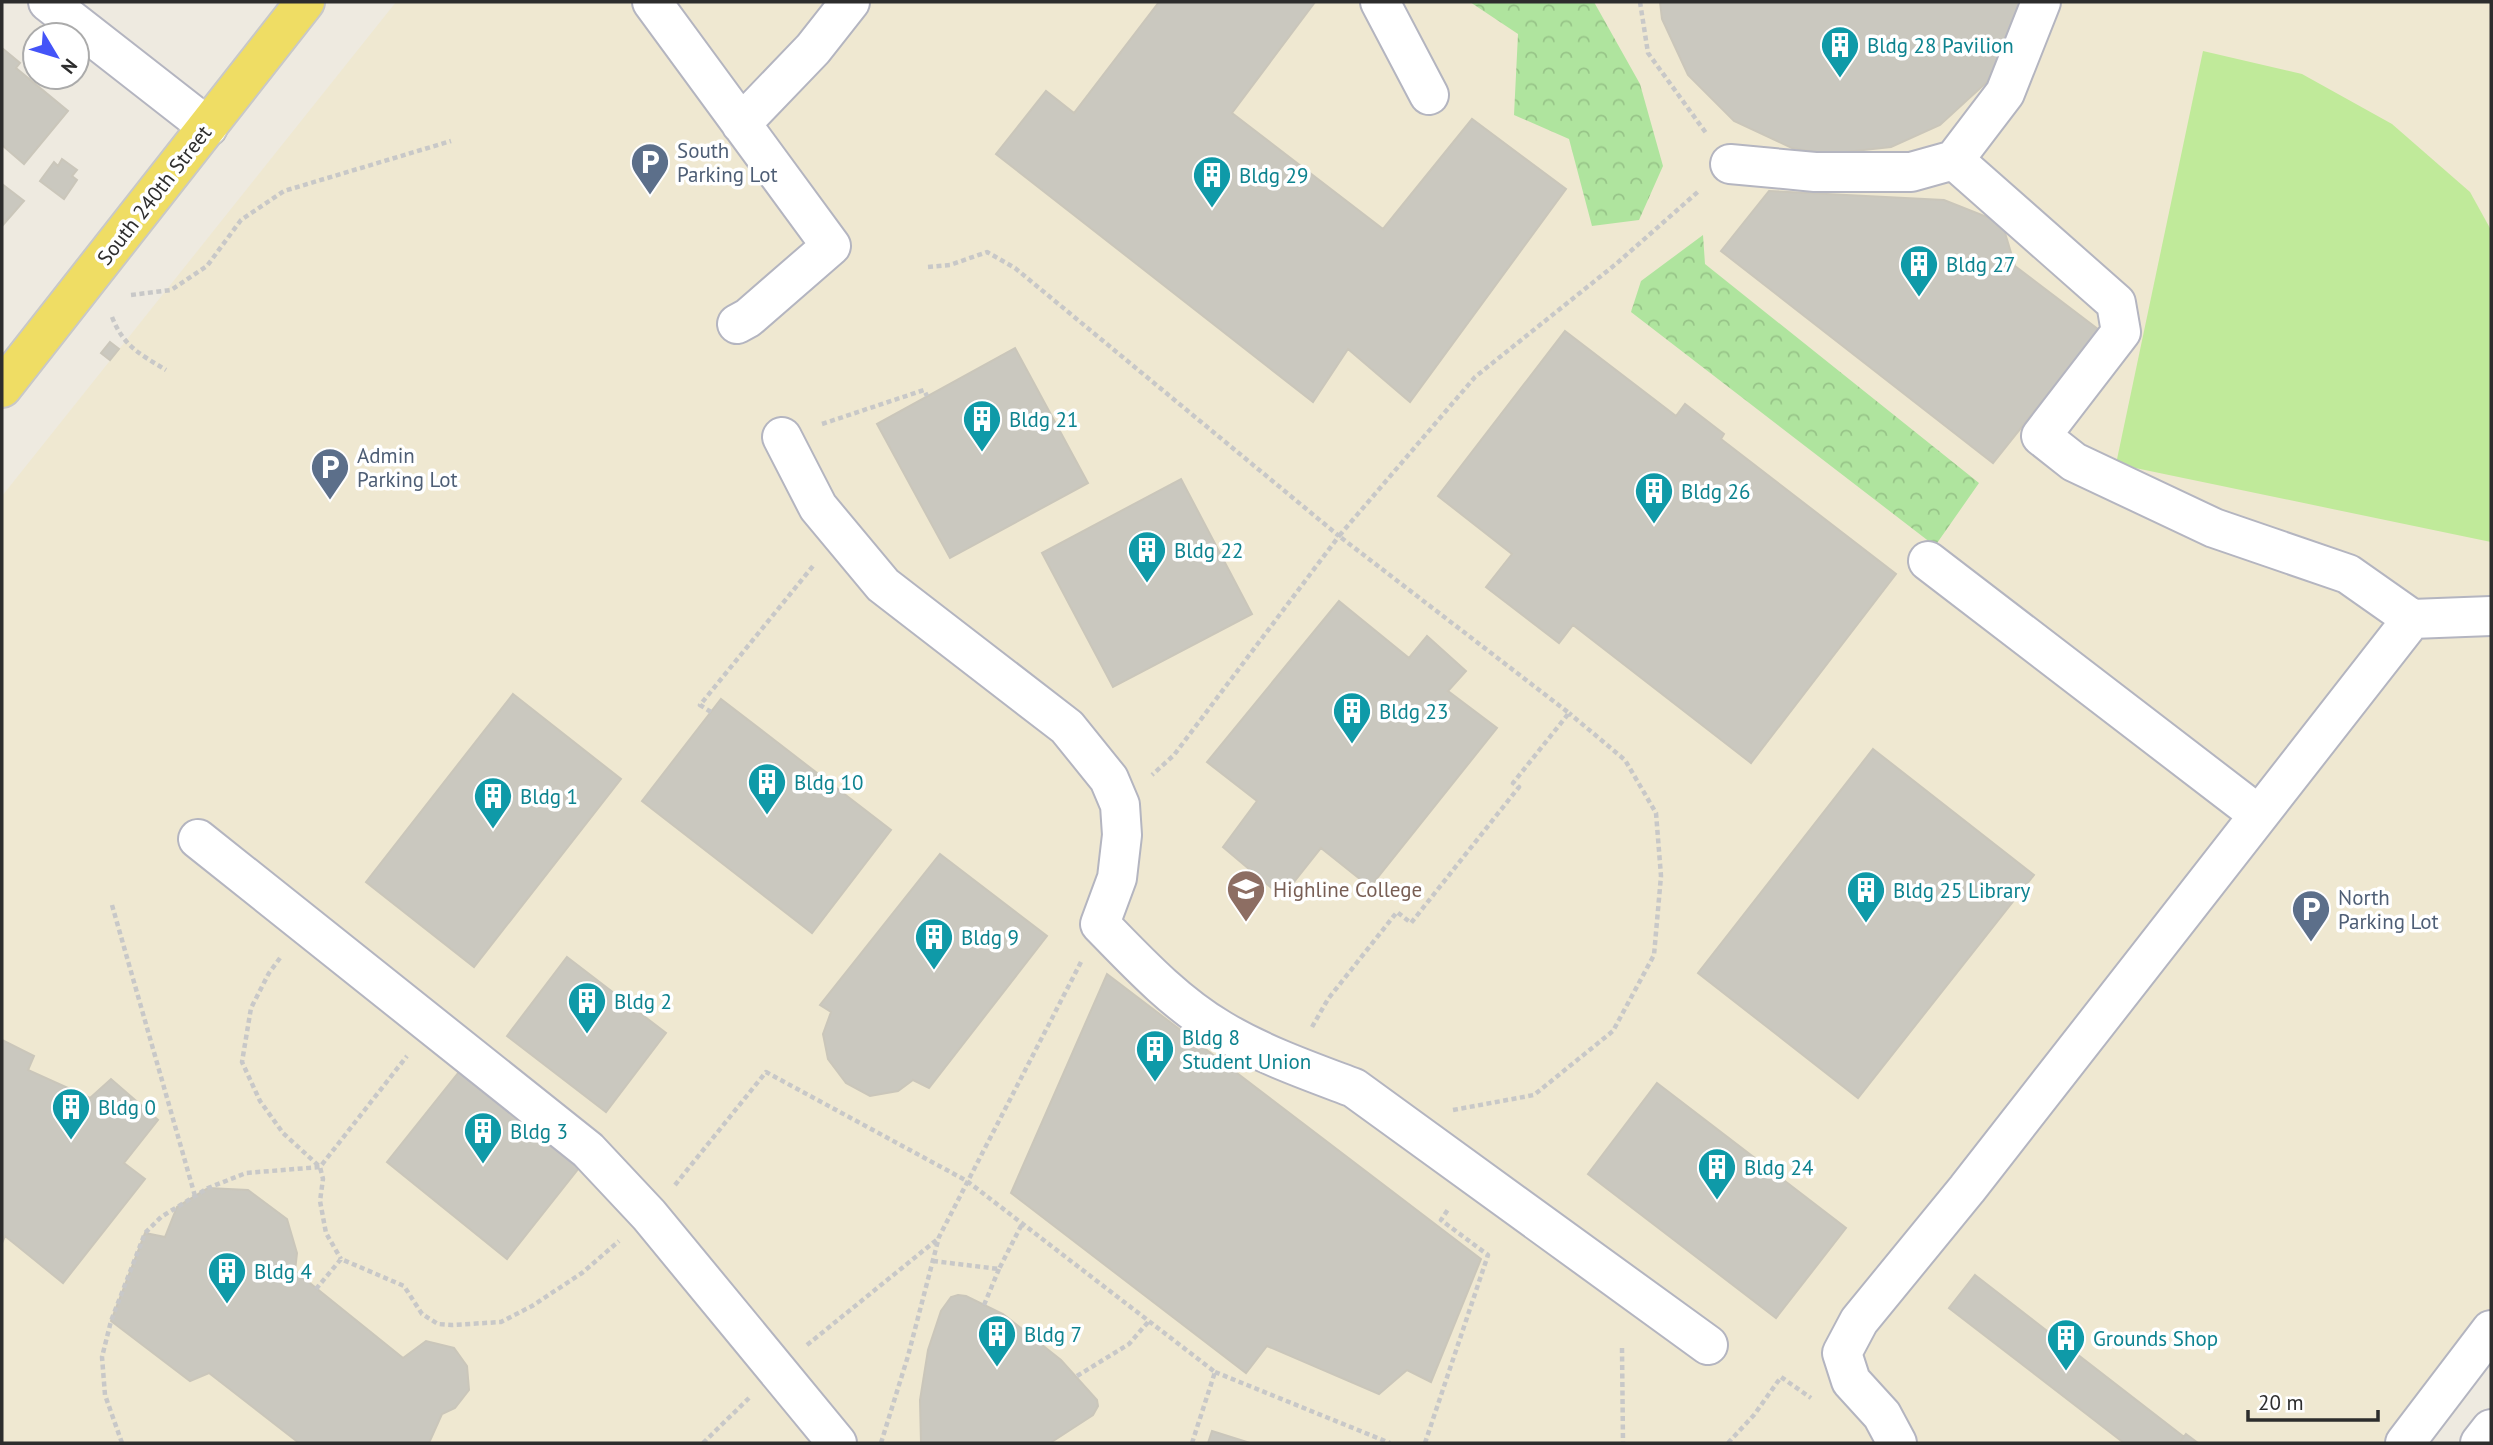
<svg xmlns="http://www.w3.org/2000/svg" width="2493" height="1445" font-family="'PT Sans',sans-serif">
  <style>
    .education { fill: #efe8d1 }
    .forest { fill: url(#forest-crowns) }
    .pitch { fill: #c0ea9a }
    .building { fill: #cac8bf; stroke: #cac6ba; stroke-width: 2 }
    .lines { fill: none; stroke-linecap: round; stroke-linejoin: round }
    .minor-casing { stroke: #b4b5c0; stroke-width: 42 }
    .major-casing { stroke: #c8c8c8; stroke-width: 42 }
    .path { stroke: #c8c8c8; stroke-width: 4.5; stroke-dasharray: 5 3.5; stroke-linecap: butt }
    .minor { stroke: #fff; stroke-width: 38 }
    .major { stroke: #efdd64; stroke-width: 38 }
    .labels { text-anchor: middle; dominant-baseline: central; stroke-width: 7; stroke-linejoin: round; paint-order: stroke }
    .culture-label { font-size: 21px; fill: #0d838f; stroke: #fff; text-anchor: start }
    .service-label { font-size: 21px; fill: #4e5e75; stroke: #fff; text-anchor: start }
    .street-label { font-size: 21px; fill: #2d2d2d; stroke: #fff }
    .education-label { font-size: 21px; fill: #785e54; stroke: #fff; text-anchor: start }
  </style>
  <defs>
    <pattern id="forest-crowns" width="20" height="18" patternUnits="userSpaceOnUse" patternTransform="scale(1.75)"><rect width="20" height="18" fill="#afe49e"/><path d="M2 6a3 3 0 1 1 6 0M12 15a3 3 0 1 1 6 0" fill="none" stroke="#97c488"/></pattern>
  </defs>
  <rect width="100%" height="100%" fill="#eeeae0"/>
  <path class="education" d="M396,2H2491V1349L2418,1443H2V496Z"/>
  <path class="forest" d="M1470,2H1594L1640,84L1663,166L1639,220L1592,226L1569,139L1514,115L1518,34Z
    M1703,235L1705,264L1979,483L1935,546L1631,312L1641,281Z"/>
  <path class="pitch" d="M2203,51L2302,74L2392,124L2470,192L2491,230V542L2116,464Z"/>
  <path class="building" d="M1159,2H1315L1232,113L1383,229L1472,119L1566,189L1410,402L1348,349L1313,402L996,154L1046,91L1074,113Z
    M1660,2H2023L2018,24L1987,82L1940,125L1891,147L1827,154L1792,148L1734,121L1688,75L1662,19Z
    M2,48L20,63L16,68L68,111L24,164L2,145Z
    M62,159L77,170L72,176L77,180L64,199L40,181L54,162L58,166Z
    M2,184L24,201L2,226Z
    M1769,191L1944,200L2002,223L2015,266L2099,330L1993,463L1721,251Z
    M1565,331L1676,416L1685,404L1724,434L1721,439L1896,574L1751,763L1573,625L1559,643L1486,587L1512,554L1438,496Z
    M110,342L119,349L110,360L101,353Z
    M1015,348L1088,483L950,558L877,424Z
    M1181,479L1252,614L1113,687L1042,553Z
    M1339,601L1409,658L1427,636L1466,671L1448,691L1497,728L1370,887L1321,848L1282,897L1223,847L1257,801L1207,762Z
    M513,694L621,779L474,967L366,882Z
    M721,699L891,830L812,933L642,801Z
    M1873,749L2034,875L1858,1098L1698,973Z
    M940,854L1047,936L929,1088L913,1080L898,1091L870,1096L846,1083L828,1059L823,1034L831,1012L820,1005Z
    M567,957L666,1033L606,1112L507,1036Z
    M1107,974L1481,1259L1431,1382L1407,1370L1379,1394L1267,1346L1246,1373L1011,1193Z
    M2,1040L34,1056L28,1070L90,1098L111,1079L158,1120L124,1163L145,1179L63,1283L5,1236L2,1243Z
    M459,1072L579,1168L507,1259L387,1162Z
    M1657,1083L1846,1228L1776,1318L1588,1174Z
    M208,1188L248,1190L287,1219L297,1253L295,1271L403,1358L426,1341L454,1348L467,1366L469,1390L455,1408L442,1414L429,1443H299L209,1373L190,1381L111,1321L145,1233L165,1237L177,1207Z
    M1975,1275L2184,1437L2179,1443H2124L1949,1308Z
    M958,1295L966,1296L1003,1314L1061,1360L1097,1400L1098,1406L1093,1415L1050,1443H921L920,1400L928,1350L941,1311L951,1297Z
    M1212,1431L1250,1443H1208Z
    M2186,1434L2198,1443H2179Z"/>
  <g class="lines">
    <g class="minor-casing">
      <path id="minor" d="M48,2L208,127
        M652,2L831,246L748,318L737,324
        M1380,2L1429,95
        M741,124L813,49L850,2
        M1954,160L2005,93L2041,2
        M1730,164L1815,172H1911L1954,160L2116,303L2121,332L2041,436L2074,462L2214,528L2348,574L2412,619L2491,616
        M782,437L818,507L883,585L1067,727L1109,779L1120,805L1122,835L1117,878L1100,924C1137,962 1175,1003 1221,1030C1263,1055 1309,1071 1354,1088L1708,1345
        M1928,561L2259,815
        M198,839L588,1150L649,1215L837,1443
        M1897,1443L1882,1415L1851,1381L1842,1353L1859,1321L1967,1189L2412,619
        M2405,1443L2491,1330
        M2480,1443L2491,1429"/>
    </g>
    <g class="major-casing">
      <path id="major" d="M2,388L305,2"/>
    </g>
    <path class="path" d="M1640,2L1648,53L1706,133
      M928,267L950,265L987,252L1015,268L1339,536L1174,755L1152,775
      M131,295L171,290L207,266L241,220L284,191L451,141
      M112,317C124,347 140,354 166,370
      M822,424L924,390L927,396
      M711,712L700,705L813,566
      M112,905L195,1196
      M280,958L269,973L251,1008L242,1062L260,1101L283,1133L320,1167L323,1179L320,1201L326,1233L341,1259
      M1312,1027L1328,999L1397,912L1411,923L1519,787L1513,783L1569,713L1339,536L1475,377L1616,264L1700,190
      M1453,1110L1534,1095L1613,1031L1654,955L1661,876L1656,813L1625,760L1569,713
      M675,1185L766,1072L967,1181L1215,1372L1192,1443
      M933,1261L999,1269L1022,1224
      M316,1289L341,1259L404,1286L422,1314L438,1324L452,1325L501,1322L532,1306L582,1273L619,1241
      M984,1305L999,1269
      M807,1345L939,1238
      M1622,1348L1623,1443
      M1215,1372L1390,1443
      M1077,1376L1129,1344L1149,1321
      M122,1443L105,1395L102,1357L111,1321L145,1233L161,1217L208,1188L246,1173L320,1167L407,1056
      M703,1443L749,1398
      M881,1443L908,1356L939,1237L1081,962
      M1425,1443L1488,1255L1441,1220L1449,1208
      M1728,1443L1754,1415L1781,1377L1811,1398"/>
    <use href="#minor" class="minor"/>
    <use href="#major" class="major"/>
  </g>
  <defs>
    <g id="building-pin" transform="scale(2.0125)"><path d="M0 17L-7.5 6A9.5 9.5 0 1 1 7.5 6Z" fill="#0f9aa8" stroke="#fff"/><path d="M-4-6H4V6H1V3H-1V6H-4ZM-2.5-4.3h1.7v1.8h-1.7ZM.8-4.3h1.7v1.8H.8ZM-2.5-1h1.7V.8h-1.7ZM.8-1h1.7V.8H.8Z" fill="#fff"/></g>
    <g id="parking-pin" transform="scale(2.0125)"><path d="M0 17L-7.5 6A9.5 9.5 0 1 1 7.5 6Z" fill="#5c6f8a" stroke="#fff"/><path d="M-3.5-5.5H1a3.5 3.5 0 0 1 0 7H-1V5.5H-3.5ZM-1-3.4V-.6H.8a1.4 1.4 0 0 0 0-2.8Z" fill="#fff"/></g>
    <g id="university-pin" transform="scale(2.0125)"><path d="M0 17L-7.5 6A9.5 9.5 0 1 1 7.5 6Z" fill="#8d6e63" stroke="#fff"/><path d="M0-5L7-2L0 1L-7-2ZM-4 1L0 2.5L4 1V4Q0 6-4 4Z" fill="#fff"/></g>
  </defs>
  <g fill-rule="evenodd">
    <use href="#building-pin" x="1840" y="45"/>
    <use href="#parking-pin" x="650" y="162"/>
    <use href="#building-pin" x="1212" y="175"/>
    <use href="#building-pin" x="1919" y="264"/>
    <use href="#building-pin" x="982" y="419"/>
    <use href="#parking-pin" x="330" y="467"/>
    <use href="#building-pin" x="1654" y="491"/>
    <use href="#building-pin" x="1147" y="550"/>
    <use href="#building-pin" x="1352" y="711"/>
    <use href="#building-pin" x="767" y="782"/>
    <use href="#building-pin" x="493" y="796"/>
    <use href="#university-pin" x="1246" y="889"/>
    <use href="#building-pin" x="1866" y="890"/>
    <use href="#parking-pin" x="2311" y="909"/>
    <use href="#building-pin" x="934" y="937"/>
    <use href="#building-pin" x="587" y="1001"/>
    <use href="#building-pin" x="1155" y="1049"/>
    <use href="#building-pin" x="71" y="1107"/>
    <use href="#building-pin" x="483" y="1131"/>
    <use href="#building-pin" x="1717" y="1167"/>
    <use href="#building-pin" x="227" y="1271"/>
    <use href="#building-pin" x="997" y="1334"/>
    <use href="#building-pin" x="2066" y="1338"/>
  </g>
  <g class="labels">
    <g class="culture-label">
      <text x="1867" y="45">Bldg 28 Pavilion</text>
      <text x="1239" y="175">Bldg 29</text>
      <text x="1946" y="264">Bldg 27</text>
      <text x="1009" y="419">Bldg 21</text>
      <text x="1681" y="491">Bldg 26</text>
      <text x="1174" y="550">Bldg 22</text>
      <text x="1379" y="711">Bldg 23</text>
      <text x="794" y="782">Bldg 10</text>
      <text x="520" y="796">Bldg 1</text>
      <text x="1893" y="890">Bldg 25 Library</text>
      <text x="961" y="937">Bldg 9</text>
      <text x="614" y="1001">Bldg 2</text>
      <text x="1182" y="1037">Bldg 8<tspan x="1182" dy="24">Student Union</tspan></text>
      <text x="98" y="1107">Bldg 0</text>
      <text x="510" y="1131">Bldg 3</text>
      <text x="1744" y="1167">Bldg 24</text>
      <text x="254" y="1271">Bldg 4</text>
      <text x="1024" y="1334">Bldg 7</text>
      <text x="2093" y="1338">Grounds Shop</text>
    </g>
    <g class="service-label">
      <text x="677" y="150">South<tspan x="677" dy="24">Parking Lot</tspan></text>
      <text x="357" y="455">Admin<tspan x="357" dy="24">Parking Lot</tspan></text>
      <text x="2338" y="897">North<tspan x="2338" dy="24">Parking Lot</tspan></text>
    </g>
    <g class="street-label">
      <text transform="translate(154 195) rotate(-52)">South 240th Street</text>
    </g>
    <g class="education-label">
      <text x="1273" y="889">Highline College</text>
    </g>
  </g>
  <rect width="2493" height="1445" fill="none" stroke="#2d2d2d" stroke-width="7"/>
  <g transform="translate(56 56) rotate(128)"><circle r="33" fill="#ffffff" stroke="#ababab" stroke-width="2"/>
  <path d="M0-5L12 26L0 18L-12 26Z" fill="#4454f8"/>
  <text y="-10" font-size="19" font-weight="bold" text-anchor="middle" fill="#2d2d2d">N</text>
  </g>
  <path d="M2248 1410v10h130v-10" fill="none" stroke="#2d2d2d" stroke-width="3.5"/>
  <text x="2258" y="1410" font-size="21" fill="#2d2d2d" stroke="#ffffff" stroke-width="5" paint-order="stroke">20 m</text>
</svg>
